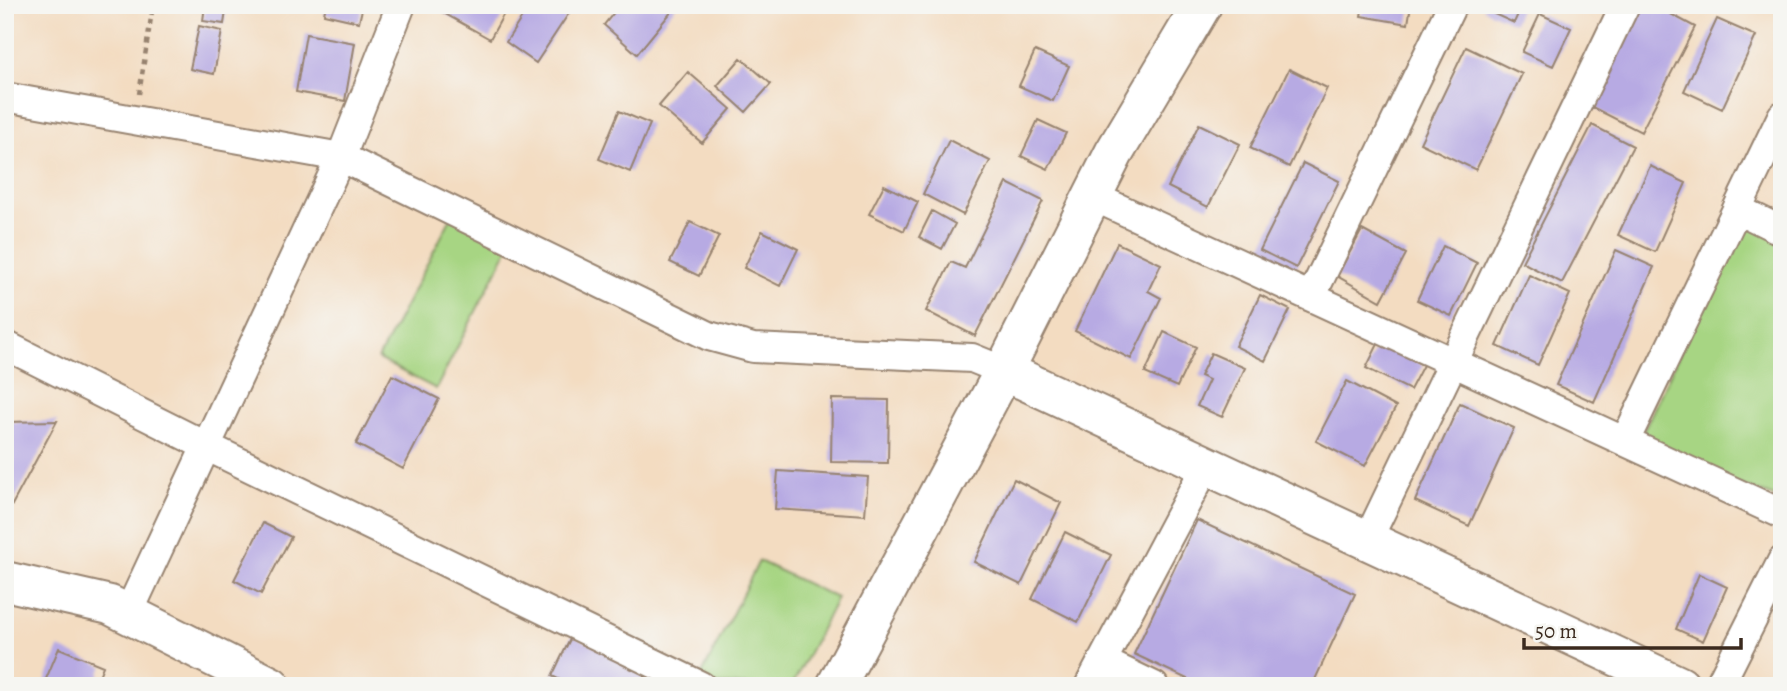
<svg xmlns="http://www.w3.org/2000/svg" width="1787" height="691" font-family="Alegreya,serif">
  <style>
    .green { fill: #a7d583; stroke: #718050; stroke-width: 2 }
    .building { fill: #b7aae3 }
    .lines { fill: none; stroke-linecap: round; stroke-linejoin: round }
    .street-casing { stroke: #978370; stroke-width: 32 }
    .secondary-casing { stroke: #978370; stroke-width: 42 }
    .path { stroke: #978370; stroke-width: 4.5; stroke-dasharray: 5 5; stroke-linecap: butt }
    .street { stroke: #fff; stroke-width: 28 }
    .secondary { stroke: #fff; stroke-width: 38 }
  </style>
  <rect width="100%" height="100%" fill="#f6f6f2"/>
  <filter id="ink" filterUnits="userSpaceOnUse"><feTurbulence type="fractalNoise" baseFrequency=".0143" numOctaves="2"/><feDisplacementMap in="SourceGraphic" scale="14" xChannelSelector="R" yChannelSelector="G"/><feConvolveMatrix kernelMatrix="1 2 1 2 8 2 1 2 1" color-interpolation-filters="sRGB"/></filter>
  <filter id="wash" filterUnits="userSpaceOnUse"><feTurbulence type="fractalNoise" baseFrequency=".00686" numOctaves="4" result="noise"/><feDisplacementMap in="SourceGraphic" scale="28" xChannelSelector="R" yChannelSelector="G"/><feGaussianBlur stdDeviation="1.57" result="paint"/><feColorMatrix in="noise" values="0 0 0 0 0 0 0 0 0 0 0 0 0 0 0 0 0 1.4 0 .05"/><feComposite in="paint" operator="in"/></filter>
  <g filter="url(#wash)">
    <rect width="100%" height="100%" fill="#f3dcc1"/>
    <path class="green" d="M454,212L512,241L436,389L378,359Z
      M1745,213L1782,231V500L1636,447Z
      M759,561L837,598L792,686L697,684Z"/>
    <g id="blocks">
      <path class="building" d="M205,5H227L224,24L203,21Z
        M326,5H363L359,22L324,14Z
        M446,5H502L507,8L490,39L442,12Z
        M530,5H558L569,13L536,63L506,42Z
        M620,5H677L637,54L604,25Z
        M1363,5H1411L1408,24L1361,16Z
        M1485,5H1522L1514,23L1483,9Z
        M1640,5H1654L1695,27L1641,132L1588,105Z
        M1540,14L1571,28L1553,66L1522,52Z
        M1717,19L1756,36L1722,109L1684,91Z
        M199,26L222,31L214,74L190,69Z
        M306,34L355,43L345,101L296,92Z
        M1466,47L1522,74L1476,170L1420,143Z
        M1035,51L1069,66L1053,101L1019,86Z
        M741,58L771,84L746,112L717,86Z
        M1289,69L1327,88L1289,167L1250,148Z
        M688,72L731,109L702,143L659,106Z
        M619,111L650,124L630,172L599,159Z
        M1038,120L1066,133L1048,169L1021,156Z
        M1199,124L1240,144L1208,207L1168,187Z
        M1592,125L1633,146L1562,283L1522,262Z
        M949,140L990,161L963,215L923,194Z
        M1303,163L1339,181L1296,268L1260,250Z
        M1650,166L1686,183L1655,252L1618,235Z
        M1007,183L1043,201L975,336L926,311L951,262L965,268Z
        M884,185L918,202L904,231L869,214Z
        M932,211L955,224L942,249L919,237Z
        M690,222L719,236L699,276L670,262Z
        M1362,230L1406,254L1381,301L1337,276Z
        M762,231L798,249L780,286L744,268Z
        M1117,243L1161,264L1148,291L1161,298L1131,359L1075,331Z
        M1443,246L1477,263L1451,316L1417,300Z
        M1616,250L1654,267L1594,402L1556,385Z
        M1529,275L1570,294L1538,365L1497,346Z
        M1260,295L1290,310L1265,361L1235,346Z
        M1164,332L1196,347L1177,387L1145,373Z
        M1379,342L1423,365L1410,390L1366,368Z
        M1211,353L1245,368L1222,417L1197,406L1209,380L1200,376Z
        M392,375L439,399L403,469L356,444Z
        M1347,381L1396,407L1365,466L1316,441Z
        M832,399L889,400L888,463L831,462Z
        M1460,403L1514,428L1469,526L1415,501Z
        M57,421L5,518V422Z
        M778,471L868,477L865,515L775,509Z
        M1014,479L1061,503L1021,585L974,562Z
        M1197,520L1355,594L1312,686H1202L1134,654Z
        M263,523L291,537L261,594L234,580Z
        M1065,532L1111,555L1078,622L1032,599Z
        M1699,574L1727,587L1703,641L1676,629Z
        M572,635L647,672L640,686H572L552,676Z
        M59,648L103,666L95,686H43Z"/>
    </g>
  </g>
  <g filter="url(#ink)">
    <use href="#blocks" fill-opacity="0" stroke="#978370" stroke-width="2"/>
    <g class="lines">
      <g class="street-casing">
        <path id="street" d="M5,97L341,157L709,336L753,348L972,358L1004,371
          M1092,196L1782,514
          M1737,209L1782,231
          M1311,297L1452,5
          M5,345L206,446L701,686
          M1625,441L1782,116
          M1368,539L1625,5
          M128,614L341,157L401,5
          M1102,661L1154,686
          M1089,686L1206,466
          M1719,686L1782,561"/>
      </g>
      <g class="secondary-casing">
        <path id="secondary" d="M1004,371L1680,686
          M5,581L110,605L271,686
          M836,686L1004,371L1114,153L1202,5"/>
      </g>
      <path class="path" d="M139,94L153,5"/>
      <use href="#street" class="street"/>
      <use href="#secondary" class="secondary"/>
    </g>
  </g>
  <rect width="1787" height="691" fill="none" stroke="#f6f6f2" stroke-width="28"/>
  <path d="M1524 638v10h217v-10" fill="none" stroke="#3b2a1e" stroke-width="3.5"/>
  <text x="1535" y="638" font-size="21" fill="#3b2a1e" stroke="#f6f6f2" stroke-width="5" paint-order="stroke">50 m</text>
</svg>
